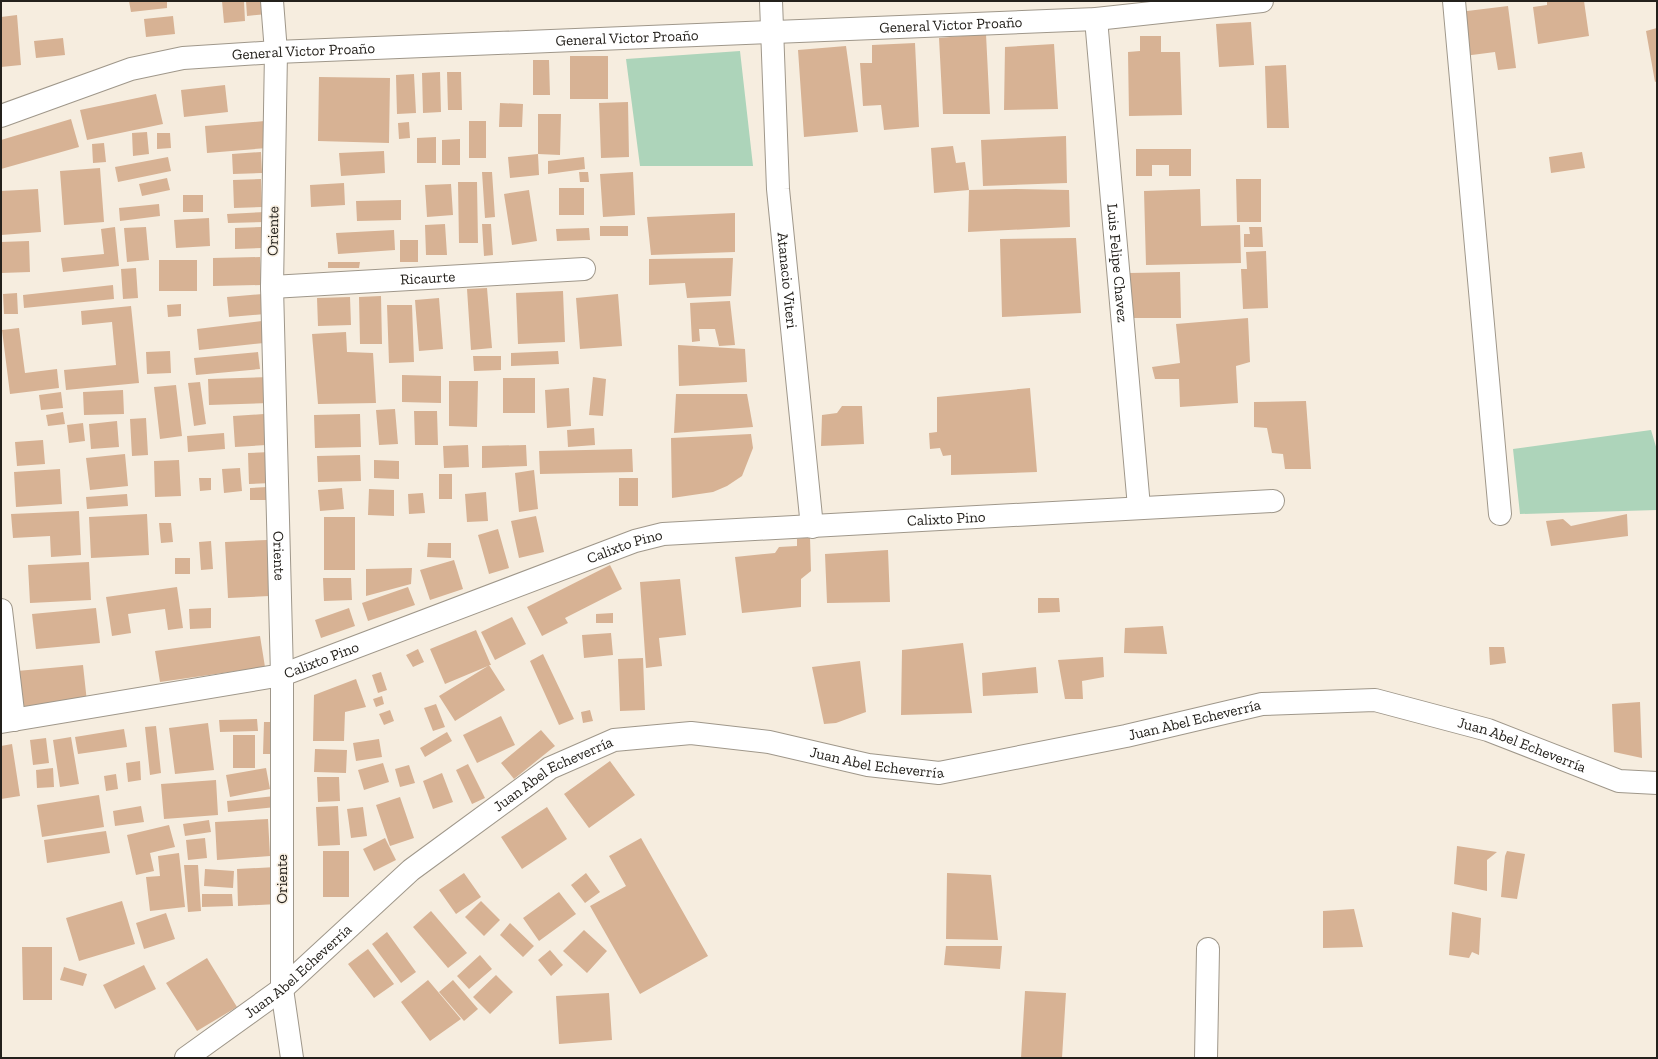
<svg xmlns="http://www.w3.org/2000/svg" width="1658" height="1059" font-family="'Zilla Slab',serif">
  <style>
    .green { fill: #add4ba }
    .building { fill: #d7b294 }
    .lines { fill: none; stroke-linecap: round; stroke-linejoin: round }
    .street-casing { stroke: #9f978a; stroke-width: 24 }
    .secondary-casing { stroke: #9f978a; stroke-width: 24 }
    .street { stroke: #fff; stroke-width: 22 }
    .secondary { stroke: #fff; stroke-width: 22 }
    .labels { text-anchor: middle; dominant-baseline: central; stroke-width: 3; stroke-linejoin: round; paint-order: stroke }
    .street-label { font-size: 15px; fill: #24211c; stroke: #f6eddf }
  </style>
  <rect width="100%" height="100%" fill="#f6eddf"/>
  <path class="green" d="M740,51L753,166H640L626,59Z
    M1651,430L1657,450V510L1520,514L1513,449Z"/>
  <path class="building" d="M129,1H167V8L131,12Z
    M222,1H244L245,21L224,23Z
    M246,1H265L267,14L247,16Z
    M1547,1H1584L1589,36L1538,44L1533,7L1547,5Z
    M1508,6L1516,68L1498,70L1495,52L1464,56L1459,12Z
    M17,15L21,65L1,67V17Z
    M173,16L175,34L146,37L144,19Z
    M1251,22L1254,65L1219,67L1216,24Z
    M1657,28V81L1655,82L1646,31Z
    M986,34L990,114H943L939,38Z
    M1140,36H1161V52H1180L1182,115L1129,116L1128,52L1140,51Z
    M63,38L65,55L36,58L34,41Z
    M915,43L919,127L884,130L881,105L863,106L860,63H872V45Z
    M1054,44L1058,109L1004,110L1005,47Z
    M846,46L858,132L804,137L798,50Z
    M570,56H608V99H570Z
    M533,60H549L550,95H533Z
    M1286,65L1289,128H1267L1265,66Z
    M440,72L441,112L423,113L422,73Z
    M447,72H461L462,110H448Z
    M414,74L416,113L397,114L396,75Z
    M319,77L390,78L389,143L318,141Z
    M225,85L228,112L184,117L181,90Z
    M156,94L163,124L87,140L80,110Z
    M628,102L629,157L601,158L599,103Z
    M500,103L523,104L522,127H499Z
    M538,114H561L560,155L538,154Z
    M71,119L79,147L1,169V140Z
    M265,121L267,148L207,153L205,126Z
    M469,121H486V158H469Z
    M409,122L410,138L399,139L398,123Z
    M147,132L149,154L133,156L132,133Z
    M157,133H170L171,148L157,149Z
    M1066,136L1067,183L983,186L981,140Z
    M436,137V163H417V138Z
    M460,139V165H442V140Z
    M104,143L106,162L93,163L92,144Z
    M953,146L956,163L965,162L969,190L934,193L931,148Z
    M1136,149H1191V176H1169V165H1152V176H1136Z
    M384,151L385,173L341,176L339,153Z
    M261,152L262,173L233,174L232,154Z
    M1582,152L1585,168L1551,173L1549,157Z
    M538,154L539,175L510,178L508,157Z
    M168,157L171,171L118,182L115,167Z
    M584,157L585,169L548,174V161Z
    M100,168L104,222L64,225L60,171Z
    M482,172H492L495,217L485,218Z
    M579,172H588L589,182H580Z
    M633,172L635,215L603,217L600,174Z
    M167,178L170,190L142,196L139,184Z
    M261,179L262,207L234,208L233,180Z
    M1236,179H1261V222H1237Z
    M458,182H477L478,243H459Z
    M344,183L345,205L311,207L310,185Z
    M451,184L453,215L427,217L425,185Z
    M559,188H584V215H559Z
    M38,189L41,232L1,235V191Z
    M1016,189L1069,190L1070,227L968,232L969,190Z
    M1200,189L1201,226L1240,225L1241,263L1146,265L1144,191Z
    M529,190L537,241L512,245L504,194Z
    M183,195H203V212H183Z
    M401,200V220L357,221L356,201Z
    M159,204L160,216L120,221L119,208Z
    M266,212V222L228,223L227,214Z
    M735,213V252L651,255L647,217Z
    M209,218L210,246L176,248L174,220Z
    M445,224L447,255H426L425,225Z
    M482,224H491L493,255L484,256Z
    M600,226H628V236H600Z
    M115,227L119,266L63,272L61,258L104,254L101,229Z
    M146,227L149,260L127,262L124,228Z
    M261,227V248L235,249V228Z
    M1249,227H1262L1263,247H1244V234H1250Z
    M589,228L590,240L557,241L556,229Z
    M394,230L395,250L338,254L336,233Z
    M1076,238L1081,313L1002,317L1000,239Z
    M400,240H418V262H400Z
    M29,241L30,272L1,273V242Z
    M1266,251L1268,308L1243,309L1241,269H1247L1246,252Z
    M260,257L261,285L213,286V258Z
    M733,258L731,296L687,298L685,283L649,285V259Z
    M159,260H197V291H159Z
    M328,262H360L359,268H328Z
    M136,268L138,298L123,299L121,269Z
    M1180,272L1181,318H1130L1129,273Z
    M113,285L114,299L24,308L23,295Z
    M487,288L492,348L471,350L467,289Z
    M563,291L565,342L518,344L516,293Z
    M17,293L18,314H4L3,294Z
    M263,294L265,314L229,317L227,297Z
    M618,294L622,346L580,349L576,298Z
    M381,296L382,344H360L359,297Z
    M350,297L351,325L318,326L317,298Z
    M439,298L443,349L419,351L415,300Z
    M730,301L735,345L719,346L715,329H699L700,341L692,342L690,303Z
    M181,304V316L168,317L167,305Z
    M387,305H412L414,362L389,363Z
    M131,306L139,383L66,390L64,370L116,365L112,322L82,325L81,311Z
    M1248,318L1250,362L1236,366L1238,403L1180,407L1179,379H1155L1152,367L1180,363L1176,324Z
    M262,321L264,343L199,350L197,329Z
    M19,328L25,373L57,369L59,388L10,394L2,330Z
    M346,332L347,352L373,353L376,403L318,404L312,334Z
    M678,345L745,349L747,382L679,386Z
    M170,351L171,373L147,374L146,352Z
    M558,351L559,364L511,366V353Z
    M258,352L260,369L196,375L194,358Z
    M473,356H501V370L474,371Z
    M402,375L441,376V403L402,402Z
    M269,377L270,403L209,405L208,379Z
    M593,377L606,379L603,416L589,415Z
    M503,378H535V413H503Z
    M449,381H478L477,427L449,426Z
    M200,382L206,424L194,426L188,383Z
    M176,385L182,436L160,439L154,387Z
    M569,388L571,426L547,428L545,390Z
    M1030,388L1037,472L951,475V455L943,456L940,448L930,449L929,433L937,432V397Z
    M123,390L124,414L84,415L83,392Z
    M61,392L63,408L41,410L39,395Z
    M676,394H747L753,427L674,433Z
    M1306,401L1311,469H1285L1283,454L1272,453L1267,428L1254,427V402Z
    M842,406H862L864,444L821,446L822,415L837,413Z
    M395,409L398,444L379,445L376,410Z
    M414,411H437L438,445H415Z
    M63,412L65,424L48,426L46,415Z
    M264,414L266,445L235,447L233,416Z
    M360,414L361,447L315,448L314,415Z
    M146,418L148,455L132,456L130,419Z
    M117,421L119,447L91,449L89,424Z
    M83,423L85,441L69,443L67,425Z
    M594,428L595,445L568,447L567,430Z
    M224,433L225,449L188,452L187,436Z
    M751,434L753,448L742,476L727,486L713,492L672,498L671,438Z
    M43,440L45,464L17,466L15,442Z
    M468,445L469,467L444,468L443,446Z
    M526,445L527,466L482,468V446Z
    M632,449L633,472L540,474L539,451Z
    M270,452L272,483L249,484L248,453Z
    M125,454L128,486L90,490L86,458Z
    M360,455L361,481L318,482L317,456Z
    M179,460L181,496L155,497L154,461Z
    M374,460L399,461V479L374,478Z
    M240,468L242,491L224,493L222,469Z
    M60,469L62,504L16,507L14,472Z
    M534,470L538,509L519,512L515,473Z
    M439,474H452V499H439Z
    M199,478H211V490L200,491Z
    M619,478H638V506H619Z
    M267,487L268,500H250V488Z
    M342,488L344,509L320,511L318,490Z
    M369,489L394,490V516L368,515Z
    M486,492L488,521L467,522L465,494Z
    M423,493L425,513L409,514L408,494Z
    M127,494L128,506L87,509L86,497Z
    M79,511L81,555L51,557L50,536L13,538L11,514Z
    M147,514L149,555L91,558L89,517Z
    M1627,514L1628,536L1551,546L1546,521L1563,519L1571,526Z
    M536,516L544,552L519,558L511,521Z
    M324,517H355V570H324Z
    M159,523H171L173,542L161,543Z
    M498,529L509,568L489,574L478,535Z
    M810,537L811,571L801,579V607L742,613L735,557L775,553L779,547L797,546V539Z
    M267,540L269,596L228,598L225,542Z
    M211,541L213,569L201,570L199,542Z
    M428,543H451V558L427,557Z
    M888,550L890,602L827,603L825,554Z
    M175,558H190V574H175Z
    M454,560L463,589L430,600L420,570Z
    M89,562L91,600L30,603L28,565Z
    M610,565L622,589L565,618L568,623L542,636L527,607Z
    M412,568L411,584L366,596V569Z
    M323,578H351L352,600L324,601Z
    M680,579L686,635L659,638L662,666L646,668L640,582Z
    M177,587L183,628L168,630L165,609L128,614L131,633L112,636L106,597Z
    M408,587L415,605L368,621L362,603Z
    M1038,598H1059L1060,612L1038,613Z
    M96,608L100,643L36,649L32,614Z
    M211,608V628L190,629L189,609Z
    M349,608L355,626L321,638L315,620Z
    M613,613V623H596V614Z
    M512,617L526,644L495,660L481,632Z
    M1163,626L1167,654L1124,653L1125,628Z
    M476,630L491,665H489L505,690L455,721L439,696L488,666L445,684L430,649Z
    M611,633L613,655L584,658L582,635Z
    M260,636L265,667L160,682L155,651Z
    M963,643L972,713L901,715L902,650Z
    M1489,647H1504L1506,663L1490,665Z
    M418,649L424,662L413,667L406,655Z
    M543,654L574,719L559,725L530,661Z
    M1103,657L1104,677L1082,681L1083,699H1065L1058,660Z
    M643,658L645,710L620,711L618,659Z
    M860,661L866,712L836,723L824,724L812,667Z
    M83,665L87,702L21,709L17,671Z
    M1036,667L1038,693L983,696L982,673Z
    M381,672L387,690L378,693L372,675Z
    M356,679L366,707L345,712L344,741H313L314,695Z
    M382,696L384,704L376,707L373,699Z
    M1640,702L1642,758L1614,752L1612,704Z
    M436,704L445,727L433,731L424,708Z
    M390,710L394,721L384,725L379,714Z
    M590,710L593,721L583,723L581,712Z
    M501,716L515,745L477,763L463,735Z
    M257,719L258,731L220,732L219,720Z
    M264,722H280L279,754H263Z
    M208,723L214,770L175,774L169,728Z
    M156,726L161,773L150,775L145,727Z
    M124,729L127,747L78,754L75,737Z
    M541,730L555,746L514,779L501,763Z
    M447,732L452,741L425,757L420,748Z
    M233,735H255V768H233Z
    M71,737L79,784L60,787L53,740Z
    M46,738L49,763L33,765L30,740Z
    M379,739L382,757L356,761L353,743Z
    M12,744L20,796L1,799V746Z
    M315,749L347,750L346,773L314,772Z
    M140,761L141,780L128,782L126,763Z
    M610,761L635,795L589,828L564,794Z
    M383,763L389,782L364,790L358,770Z
    M468,764L485,798L472,804L456,770Z
    M409,765L415,783L400,787L395,769Z
    M53,768L54,787L37,788L36,770Z
    M266,768L270,789L230,797L226,775Z
    M442,773L453,802L433,809L423,781Z
    M116,774L118,789L106,791L104,776Z
    M317,777H339L340,801L318,802Z
    M216,780L218,815L164,819L161,784Z
    M99,795L104,827L42,837L37,805Z
    M275,796L276,807L228,812L227,801Z
    M400,797L414,838L390,846L376,805Z
    M141,806L144,822L115,826L113,811Z
    M338,806L340,845L318,846L316,807Z
    M363,807L367,836L351,838L347,809Z
    M547,807L567,839L522,869L501,837Z
    M268,819L270,856L217,860L215,822Z
    M209,820L211,832L185,836L183,824Z
    M169,825L175,847L150,853L154,871L136,875L127,835Z
    M106,831L110,853L47,863L44,840Z
    M205,838L207,858L188,860L186,840Z
    M385,838L396,860L374,871L363,849Z
    M641,838L708,956L640,994L590,906L626,886L609,856Z
    M1457,846L1497,852L1487,860V891L1454,884Z
    M323,851H349V897H323Z
    M1507,851L1525,854L1517,899L1501,897L1505,856Z
    M179,853L185,907L150,911L146,877L160,876L158,856Z
    M184,865H198L201,911L188,912Z
    M276,867L278,904L238,906L237,869Z
    M205,869L234,871L233,888L204,886Z
    M464,873L481,897L456,914L439,890Z
    M586,873L600,892L585,903L571,885Z
    M947,873L991,875L998,940L946,939Z
    M559,892L576,914L539,941L523,918Z
    M202,894H232L233,906L202,907Z
    M122,901L135,944L79,961L66,918Z
    M481,901L500,920L484,936L465,917Z
    M1354,909L1363,947L1323,948V911Z
    M431,911L467,953L448,968L413,927Z
    M1452,912L1481,918L1479,955L1472,952L1469,958L1449,955Z
    M166,913L175,939L144,949L136,923Z
    M510,923L534,946L523,957L500,935Z
    M584,930L607,951L587,973L563,951Z
    M387,932L416,972L401,983L372,944Z
    M946,946H1002L1000,969L944,965Z
    M22,947H52V1000H23Z
    M368,949L394,984L374,998L348,964Z
    M550,950L563,965L551,976L538,960Z
    M480,955L492,969L469,989L457,976Z
    M207,958L237,1007L197,1031L166,983Z
    M144,965L156,989L115,1009L103,985Z
    M64,967L87,974L83,986L60,980Z
    M496,975L513,992L490,1014L473,997Z
    M428,980L461,1019L430,1041L401,1002Z
    M453,980L478,1009L464,1021L439,992Z
    M1025,991L1066,993L1062,1058H1021Z
    M609,993L612,1040L559,1044L556,996Z"/>
  <g class="lines">
    <g class="street-casing">
      <g id="street">
        <path id="s1" d="M272,1L276,52L272,287L282,675V989L292,1058"/>
        <path id="s2" d="M771,1L778,189L812,527"/>
        <path d="M1454,1L1500,514"/>
        <path id="s3" d="M1096,19L1139,507"/>
        <path id="s4" d="M272,287L584,269"/>
        <path d="M1,610L14,720"/>
        <path id="s5" d="M1,722L282,675L635,541L663,534L1273,501"/>
        <path id="s6" d="M186,1058L282,989L411,870L550,768L614,740L691,733L769,742L868,765L939,773L1126,736L1262,704L1375,700L1488,730L1619,781L1657,783"/>
        <path d="M1206,1058L1208,949"/>
      </g>
    </g>
    <g class="secondary-casing">
      <g id="secondary">
        <path id="s7" d="M1,116L131,69L183,58L276,52L1096,19L1262,1"/>
      </g>
    </g>
    <use href="#street" class="street"/>
    <use href="#secondary" class="secondary"/>
  </g>
  <g class="labels">
    <g class="street-label">
      <text stroke="none"><textPath href="#s7" startOffset="960">General Victor Proaño</textPath></text>
      <text stroke="none"><textPath href="#s7" startOffset="636">General Victor Proaño</textPath></text>
      <text stroke="none"><textPath href="#s7" startOffset="312">General Victor Proaño</textPath></text>
      <text transform="translate(273 231) rotate(-89)">Oriente</text>
      <text stroke="none"><textPath href="#s3" startOffset="245">Luis Felipe Chavez</textPath></text>
      <text stroke="none"><textPath href="#s4" startOffset="156">Ricaurte</textPath></text>
      <text stroke="none"><textPath href="#s2" startOffset="280">Atanacio Viteri</textPath></text>
      <text stroke="none"><textPath href="#s5" startOffset="975">Calixto Pino</textPath></text>
      <text stroke="none"><textPath href="#s5" startOffset="651">Calixto Pino</textPath></text>
      <text stroke="none"><textPath href="#s1" startOffset="555">Oriente</textPath></text>
      <text stroke="none"><textPath href="#s5" startOffset="327">Calixto Pino</textPath></text>
      <text stroke="none"><textPath href="#s6" startOffset="1126">Juan Abel Echeverría</textPath></text>
      <text stroke="none"><textPath href="#s6" startOffset="1462">Juan Abel Echeverría</textPath></text>
      <text stroke="none"><textPath href="#s6" startOffset="802">Juan Abel Echeverría</textPath></text>
      <text stroke="none"><textPath href="#s6" startOffset="466">Juan Abel Echeverría</textPath></text>
      <text transform="translate(282 879) rotate(-90)">Oriente</text>
      <text stroke="none"><textPath href="#s6" startOffset="142">Juan Abel Echeverría</textPath></text>
    </g>
  </g>
  <rect width="1658" height="1059" fill="none" stroke="#24211c" stroke-width="4"/>
</svg>
